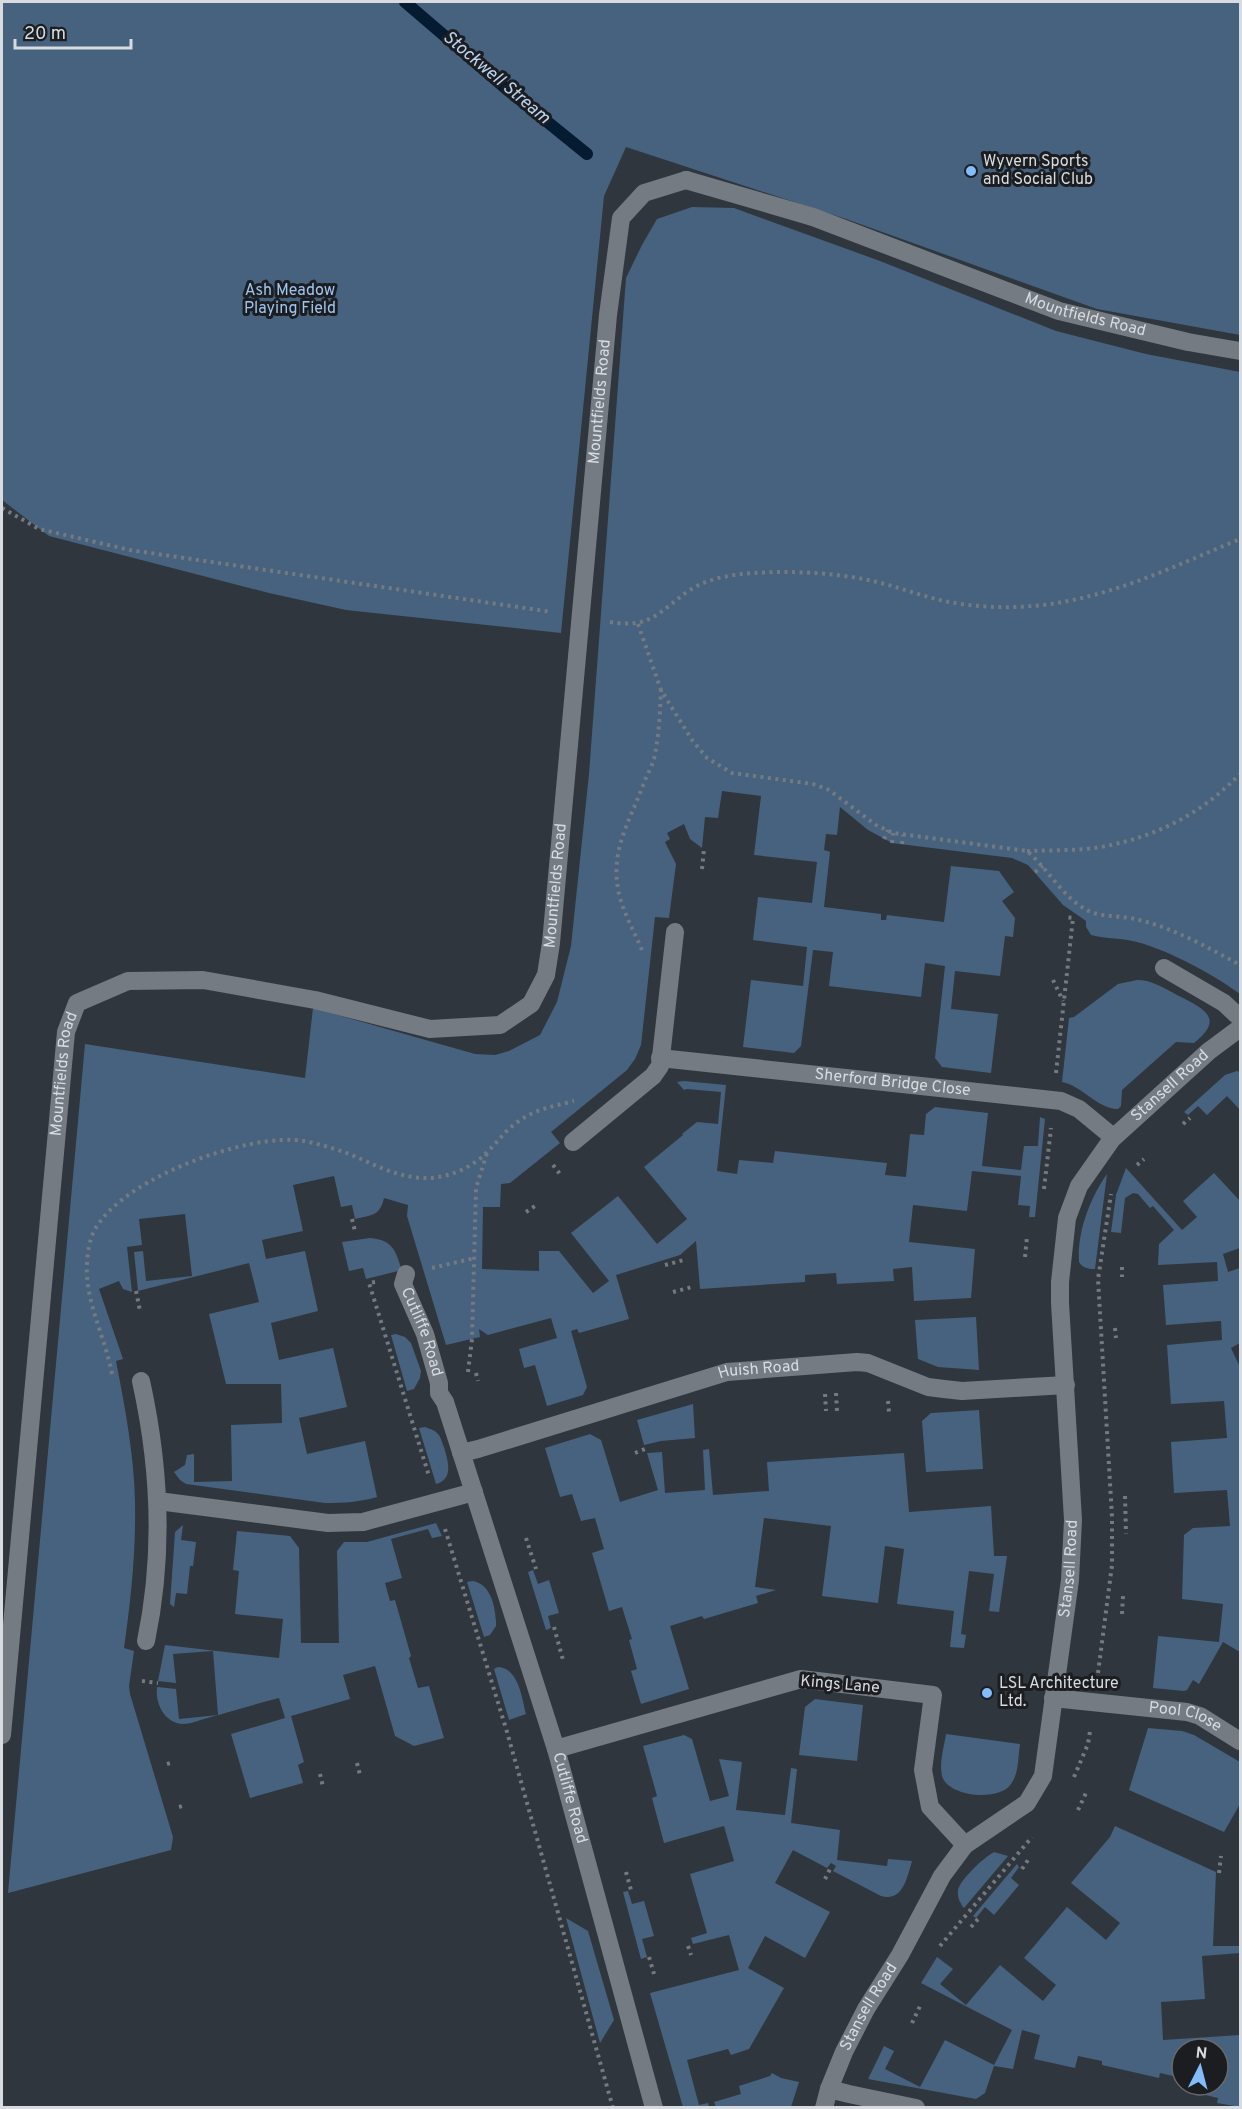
<svg xmlns="http://www.w3.org/2000/svg" width="1242" height="2109" font-family="Overpass,sans-serif">
  <style>
    .green { fill: #46627f }
    .lines { fill: none; stroke-linecap: round; stroke-linejoin: round }
    .stream { stroke: #041b32; stroke-width: 12 }
    .path { stroke: #757a80; stroke-width: 4; stroke-dasharray: 3 4.5; stroke-linecap: butt }
    .lane { stroke: #747b83; stroke-width: 18 }
    .street { stroke: #747b83; stroke-width: 18 }
    .poi-dot { fill: #82bcfa; stroke: #1b1d21; stroke-width: 2 }
    .labels { text-anchor: middle; dominant-baseline: central; stroke-width: 6; stroke-linejoin: round; paint-order: stroke }
    .poi-label { font-size: 16px; fill: #d8dce0; stroke: #1b1d21; text-anchor: start }
    .park-label { font-size: 16px; fill: #9fc6f0; stroke: #1b1d21 }
    .street-label { font-size: 16px; fill: #d8dce0; stroke: #1b1d21 }
    .water-label { font-size: 18px; font-style: italic; fill: #bbd5f2; stroke: #1b1d21 }
  </style>
  <rect width="100%" height="100%" fill="#30363d"/>
  <path class="green" d="M2,2H1240V335L1097,309L846,219L626,147L604,196L561,633L346,610L269,593L49,536L2,500Z
    M692,207L734,208L880,261L1056,331L1146,354L1240,372V994C1213,974 1170,951 1137,942C1122,938 1106,939 1091,935L1086,927V921L1063,905L1028,865L1012,858L892,843L868,830L840,807L837,835L826,834L824,850L830,852L824,907L881,914V920H886L887,915L944,922L951,866L999,871L1014,892L1002,901L1015,918L1013,937L1005,936L1000,976L955,971L951,1009L998,1014L991,1073L942,1067L935,1058L945,966L925,963L921,997L837,987L829,986L833,952L813,950L801,1046L794,1053L743,1047L751,980L803,986L807,947L753,940L758,897L812,903L817,862L754,855L761,796L722,791L718,818L705,817L702,848L690,839L684,824L667,833L670,839L665,842L676,864L669,918L655,917L641,1045L635,1059L627,1070L551,1132L560,1143L510,1183L501,1184L500,1207H483L482,1269L539,1271V1251H559L593,1293L609,1281L571,1233L618,1196L657,1244L687,1219L644,1167L683,1135L682,1134L697,1122L718,1124L721,1092L687,1089L684,1090L677,1082L684,1081L726,1085L717,1171L737,1174L739,1160L773,1163L775,1151L887,1163L885,1175L906,1177L910,1134L924,1135L926,1114L935,1107L988,1113L982,1166L1021,1170L1024,1146H1038L1040,1117L1045,1119L1035,1217H1029L1030,1206L1018,1205L1021,1176L972,1171L967,1211L913,1205L909,1242L975,1249L971,1298L914,1301L912,1267L893,1269L894,1281L837,1284L836,1273L805,1275V1282L700,1289L696,1241L680,1255L616,1275L629,1319L579,1333L577,1329L571,1331L587,1387L583,1395L547,1406L535,1365L524,1368L519,1349L557,1338L551,1318L488,1335L479,1329L480,1337L446,1345L407,1216L408,1205L384,1198C380,1216 372,1215 355,1219L352,1205L341,1207L334,1176L293,1185L303,1231L262,1240L266,1259L305,1251L318,1311L271,1323L279,1360L333,1348L347,1407L299,1418L307,1454L365,1441L377,1497C360,1502 344,1503 325,1503L186,1484L180,1480L174,1472L185,1465L187,1455L194,1454V1482L232,1481L231,1425L282,1423L281,1384H226L209,1314L259,1302L249,1263L138,1291L134,1252L143,1251L146,1281L192,1276L185,1214L139,1219L142,1245L127,1247L132,1292L123,1289L119,1281L99,1289L123,1359L116,1361C125,1408 134,1454 135,1502C136,1551 131,1600 124,1648L134,1651L129,1686L130,1694L173,1837L171,1850L8,1893L85,1044L305,1078L313,1008L475,1054L495,1055L509,1051L540,1035L557,1002L571,946L589,774L626,278L642,245L657,219Z
    M1137,980C1152,980 1164,988 1177,995C1203,1008 1226,1018 1194,1043L1176,1042L1122,1090L1121,1106L1118,1109C1097,1109 1083,1086 1062,1082L1069,1018L1074,1017L1118,984Z
    M1237,1071L1240,1072V1110L1227,1096L1207,1115L1198,1106L1188,1115L1184,1112L1225,1075Z
    M1126,1168L1182,1230L1197,1217L1183,1201L1214,1173L1240,1201V1248L1223,1254L1228,1272L1240,1268V1343L1231,1348L1239,1365L1240,1364V1652L1223,1642L1199,1684L1193,1680L1187,1690L1184,1691L1153,1688L1158,1636L1219,1642L1223,1604L1182,1599L1184,1535L1193,1528L1230,1526L1227,1490L1174,1493L1171,1442L1227,1438L1224,1401L1171,1404L1167,1345L1222,1340L1221,1321L1166,1325L1163,1285L1218,1281L1217,1262L1158,1265L1159,1244L1174,1230L1153,1206L1150,1208L1138,1194L1133,1193L1125,1198L1121,1233L1111,1232L1116,1195Z
    M1107,1174L1095,1269C1087,1269 1083,1268 1079,1262C1077,1232 1090,1198 1107,1174Z
    M370,1238C393,1240 395,1250 402,1270L366,1279L363,1268L349,1271L342,1242Z
    M976,1317L979,1370L938,1367L918,1359L915,1320Z
    M396,1334L405,1337L411,1343L421,1371L420,1378L414,1389L407,1391L391,1335Z
    M693,1404L695,1438L661,1441L644,1445L637,1420Z
    M979,1410L983,1469L926,1472L922,1421L931,1413Z
    M425,1427C430,1429 435,1430 438,1434C441,1437 442,1443 444,1447C448,1461 454,1479 436,1484L419,1428Z
    M590,1434L601,1440L620,1502L658,1490L647,1453L662,1452L665,1493L705,1490L703,1450L709,1449L713,1495L769,1491L767,1462L904,1453L909,1512L991,1506L994,1556H1007L999,1612L989,1611L994,1574L969,1571L961,1634L966,1635L964,1648L950,1647L954,1611L897,1604L904,1549L885,1546L878,1603L822,1596L831,1526L764,1518L755,1587L776,1590L756,1596L758,1603L704,1619L702,1616L670,1626L689,1689L641,1704L631,1671L637,1669L629,1640L632,1639L622,1607L609,1611L592,1553L604,1549L595,1518L581,1521L572,1494L560,1497L545,1448Z
    M436,1523L442,1536L432,1538L428,1529L391,1539L402,1578L385,1583L390,1601L395,1600L411,1656L409,1658L418,1688L429,1686L444,1738L414,1746L395,1736L375,1666L343,1675L350,1699L291,1716L304,1762L298,1765L303,1783L250,1798L231,1734L285,1718L279,1698C256,1704 233,1711 211,1717C202,1719 192,1724 183,1724C164,1723 155,1703 157,1687L176,1689L179,1719L218,1715L213,1651L173,1654L176,1683L158,1681L165,1645L279,1658L283,1619L235,1614L239,1571L233,1570L237,1531L290,1536L299,1548L301,1643H339L337,1551L344,1542H367Z
    M183,1525L181,1540L196,1542L193,1566H190L187,1594L176,1593L174,1607L170,1604L175,1532Z
    M533,1570L538,1584L549,1580L559,1613L548,1616L551,1628L546,1630L528,1572Z
    M472,1581C490,1583 495,1605 496,1621V1626L490,1635L484,1637L467,1582Z
    M498,1667C519,1668 522,1699 526,1714L509,1720L494,1669Z
    M815,1699L863,1705L857,1761L799,1755L805,1707Z
    M1148,1728L1182,1731L1194,1735L1240,1762V1804L1224,1832L1129,1790Z
    M946,1734L1020,1744C1018,1757 1019,1773 1011,1784C999,1802 948,1797 942,1776C939,1763 944,1747 946,1734Z
    M684,1735L692,1739L710,1801L729,1796L719,1759L742,1762L736,1810L785,1815L791,1768L797,1769L791,1823L840,1830L837,1860L887,1866L888,1859L912,1861C907,1878 903,1902 881,1896L833,1871L836,1866L831,1863L827,1868L793,1850L775,1883L830,1912L805,1958L765,1936L748,1968L784,1988L749,2049L731,2055L728,2049L687,2060L699,2105L708,2103L709,2107H683L650,1993L739,1970L729,1935L693,1944L691,1938L707,1933L690,1874L734,1861L724,1826L664,1843L652,1798L657,1796L643,1746Z
    M1115,1826L1216,1872L1213,1946H1240V1953L1202,1956L1205,1999L1161,2002L1163,2040L1240,2035V2107L1217,2103L1218,2098L1189,2091L1191,2085H1218V2049H1182V2078L1160,2073L1159,2078L1102,2065V2061L1078,2056L1075,2068L1034,2059L1040,2035L1022,2030L1013,2069L994,2066L985,2093L976,2099L868,2079L884,2046L894,2051L885,2069L920,2087L945,2040L994,2065L1012,2030L921,1983L937,1957L953,1969L940,1984L966,2005L1000,1965L1043,2001L1056,1985L1024,1958L1067,1907L1106,1940L1120,1923L1071,1883L1110,1837Z
    M994,1852L1008,1856L964,1908C960,1903 957,1897 958,1890C960,1880 984,1857 994,1852Z
    M1017,1864L1019,1867L1011,1878L1019,1885L994,1915L985,1907L976,1918L973,1916Z
    M628,1891L632,1904L644,1901L654,1936L642,1939L647,1957L641,1959L623,1892Z
    M566,1918L588,1931L614,2020L600,2043Z
    M772,2073L781,2078L799,2082L791,2107H716L714,2102L741,2094L739,2086L770,2076Z"/>
  <g class="lines">
    <path class="stream" d="M405,2L503,86L587,154"/>
    <path class="path" d="M2,508L39,529L130,550L552,612
      M610,622C652,629 659,611 690,590C705,580 725,576 742,574C785,570 831,572 873,581C903,588 931,600 961,604C1068,619 1146,578 1240,539
      M638,624L661,690L692,740L707,758L732,773L813,784L829,790L876,825L893,833L1027,851C1047,868 1063,897 1085,909C1100,918 1119,915 1135,919C1172,927 1207,947 1240,965
      M884,839L888,830
      M892,843L893,833
      M902,844L903,835
      M1027,851C1051,850 1077,851 1101,847C1156,837 1201,814 1240,774
      M702,869L704,849
      M1035,872L1043,866
      M642,950C634,931 624,914 619,894C609,849 631,820 645,780C648,773 652,766 654,759C659,736 660,713 661,690
      M1053,980L1063,1001
      M1056,1073L1073,918L1065,917
      M1183,1124L1190,1118
      M553,1165L560,1174
      M1137,1165L1144,1159
      M1044,1189L1051,1128
      M526,1212L535,1206
      M352,1219L355,1231
      M1025,1257L1027,1237
      M665,1265L684,1260
      M1122,1267V1277
      M432,1268L475,1258
      M375,1282L369,1283L429,1476
      M136,1291L140,1311
      M673,1292L692,1287
      M1115,1328L1116,1338
      M468,1372L472,1339L476,1188L487,1153
      M476,1373L478,1381
      M112,1374C103,1327 78,1292 90,1242C104,1183 250,1131 304,1141C324,1145 343,1151 361,1159C383,1169 405,1179 430,1178C450,1177 473,1167 487,1152C498,1142 506,1129 519,1121C536,1109 554,1106 574,1101
      M836,1393L837,1411
      M825,1394L826,1411
      M888,1401L889,1412
      M635,1453L645,1449
      M1125,1496L1126,1534
      M445,1529L507,1732L613,2108
      M526,1538L536,1569
      M1122,1614L1123,1596
      M554,1627L563,1660
      M1098,1673L1112,1565V1517L1098,1279L1111,1194
      M142,1681L158,1683
      M357,1763L360,1775
      M167,1764L174,1762
      M320,1774L323,1787
      M1074,1777L1088,1744L1090,1731
      M179,1807L186,1805
      M1078,1810L1086,1793
      M1022,1869L1028,1860
      M626,1872L631,1890
      M1219,1873L1221,1856
      M825,1879L830,1869
      M971,1927L978,1919
      M688,1946L691,1955
      M940,1946L1032,1837
      M649,1957L654,1974
      M912,2023L921,2004"/>
    <path class="lane" id="s1" d="M2,1735L66,1032L77,1003L128,981L203,980L315,1000L430,1029L500,1025L531,1004L546,975L551,943L608,315L621,218L644,193L686,180"/>
    <g class="street">
      <path id="s2" d="M686,180L813,217L1059,311L1188,342L1240,351"/>
      <path d="M1164,968L1224,1003L1240,1018"/>
      <path id="s3" d="M660,1058L1061,1101L1079,1109L1113,1137"/>
      <path d="M573,1142L653,1076L660,1066L675,932"/>
      <path id="s4" d="M406,1274L403,1284L425,1334L439,1383V1393L445,1402L556,1749L654,2108"/>
      <path d="M141,1381C160,1467 164,1555 146,1641"/>
      <path id="s5" d="M461,1453L478,1449L727,1372L857,1362L868,1363L928,1387L944,1389L962,1391L1066,1385"/>
      <path d="M158,1501L328,1523L363,1522L474,1492"/>
      <path id="s6" d="M1053,1698L1187,1712L1200,1716L1240,1741"/>
      <path d="M556,1749L801,1679L933,1695L923,1770L930,1807L965,1845"/>
      <path d="M829,2089L849,2094L916,2108"/>
      <path id="s7" d="M824,2108L829,2089L844,2052L866,2009L900,1955L942,1876L965,1845L1027,1803L1043,1776L1070,1580L1073,1520L1060,1303V1282L1067,1218L1079,1186L1112,1139L1209,1051L1240,1028"/>
    </g>
  </g>
  <g class="poi-dot">
    <circle cx="971" cy="171" r="6"/>
    <circle cx="987" cy="1693" r="6"/>
  </g>
  <g class="labels">
    <g class="poi-label">
      <text x="983" y="162">Wyvern Sports<tspan x="983" dy="18">and Social Club</tspan></text>
      <text x="999" y="1684">LSL Architecture<tspan x="999" dy="18">Ltd.</tspan></text>
    </g>
    <g class="park-label">
      <text x="290" y="291">Ash Meadow<tspan x="290" dy="18">Playing Field</tspan></text>
    </g>
    <g class="street-label">
      <text stroke="none"><textPath href="#s2" startOffset="422">Mountfields Road</textPath></text>
      <text stroke="none"><textPath href="#s1" startOffset="1816">Mountfields Road</textPath></text>
      <text stroke="none"><textPath href="#s1" startOffset="1330">Mountfields Road</textPath></text>
      <text stroke="none"><textPath href="#s1" startOffset="664">Mountfields Road</textPath></text>
      <text stroke="none"><textPath href="#s3" startOffset="234">Sherford Bridge Close</textPath></text>
      <text stroke="none"><textPath href="#s7" startOffset="1137">Stansell Road</textPath></text>
      <text stroke="none"><textPath href="#s4" startOffset="62">Cutliffe Road</textPath></text>
      <text stroke="none"><textPath href="#s5" startOffset="310">Huish Road</textPath></text>
      <text stroke="none"><textPath href="#s7" startOffset="615">Stansell Road</textPath></text>
      <text transform="translate(840 1685) rotate(5)">Kings Lane</text>
      <text stroke="none"><textPath href="#s6" startOffset="134">Pool Close</textPath></text>
      <text stroke="none"><textPath href="#s4" startOffset="552">Cutliffe Road</textPath></text>
      <text stroke="none"><textPath href="#s7" startOffset="111">Stansell Road</textPath></text>
    </g>
    <g class="water-label">
      <text transform="translate(496 78) rotate(40)">Stockwell Stream</text>
    </g>
  </g>
  <rect width="1242" height="2109" fill="none" stroke="#d8dce0" stroke-width="6"/>
  <g transform="translate(1200 2067) rotate(6)"><circle r="28" fill="#1b1d21" stroke="#67696d" stroke-width="1.5"/>
  <path d="M0-4.5L10 22L0 15L-10 22Z" fill="#82bcfa"/>
  <text y="-9" font-size="16" font-weight="bold" text-anchor="middle" fill="#d8dce0">N</text>
  </g>
  <path d="M15 39v9h116v-9" fill="none" stroke="#d8dce0" stroke-width="3"/>
  <text x="24" y="39" font-size="18" fill="#d8dce0" stroke="#1b1d21" stroke-width="4.5" paint-order="stroke">20 m</text>
</svg>
